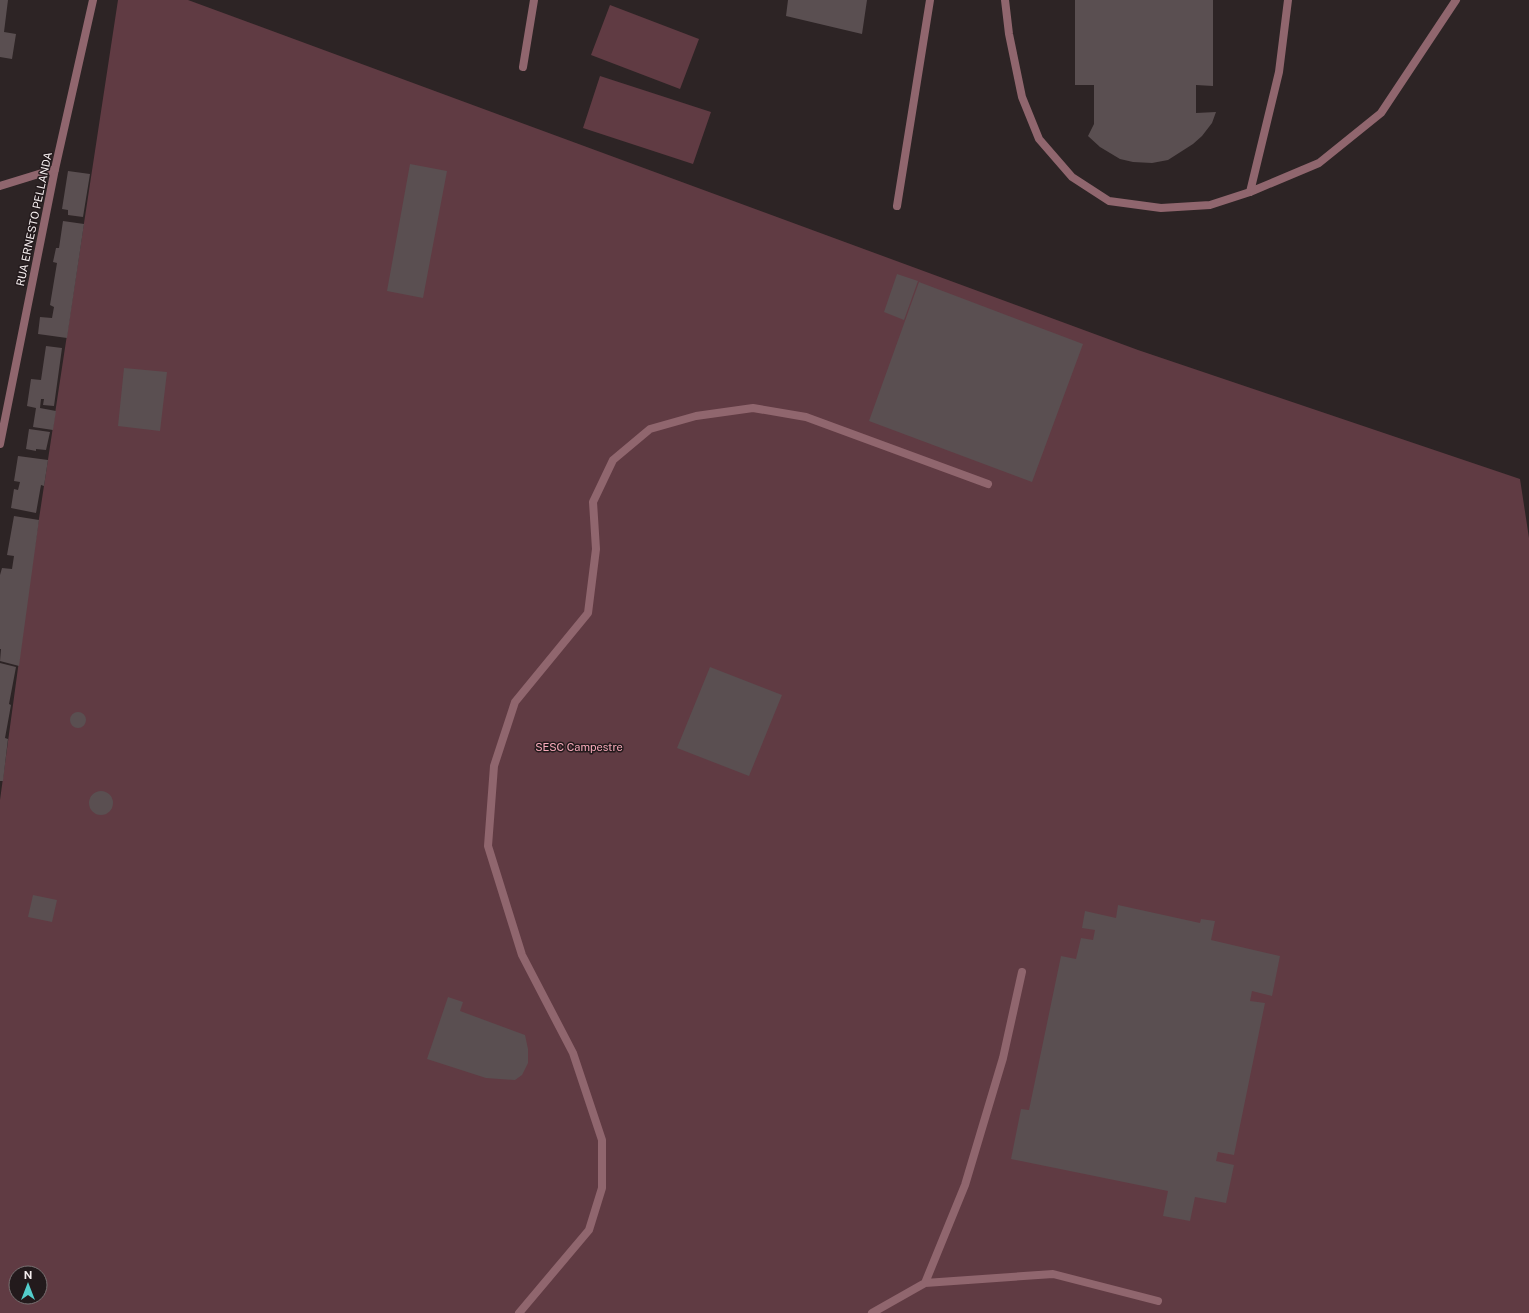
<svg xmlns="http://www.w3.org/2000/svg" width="1529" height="1313" font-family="'Public Sans',sans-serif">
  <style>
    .green { fill: #603b43; fill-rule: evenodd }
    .building { fill: #5a4f51 }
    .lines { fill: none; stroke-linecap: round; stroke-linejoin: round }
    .service { stroke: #90666e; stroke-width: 8 }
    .minor { stroke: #90666e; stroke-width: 8 }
    .labels { text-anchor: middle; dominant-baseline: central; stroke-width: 3; stroke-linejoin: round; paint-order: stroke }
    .street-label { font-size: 11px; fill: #f5eeef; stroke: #231a1c }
    .park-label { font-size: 11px; fill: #f8abbb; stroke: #231a1c }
  </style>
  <rect width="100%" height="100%" fill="#2d2425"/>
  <path class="green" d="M118,0H188L1138,350L1520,479L1529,538V1313H0V800L33,558ZM16,1273H40V1297H16Z
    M610,5L699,39L680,89L591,55Z
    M600,76L711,112L693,164L583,128Z"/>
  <path class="building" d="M0,0H8L4,32L16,34L12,59L0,57Z
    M788,0H867L862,34L786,16Z
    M1075,0H1213V86L1196,85V113L1216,112L1212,123L1202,136L1193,144L1168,160L1152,163L1133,162L1120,159L1100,147L1088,136L1094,124V85H1075Z
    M410,164L447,171L423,298L387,291Z
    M68,171L90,174L83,217L68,215V210L62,209Z
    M63,221L84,224L67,338L38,334L40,317L52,318L54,307L50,305L57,263L53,262L56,248H59Z
    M897,274L918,281L904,320L884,312Z
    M919,282L1083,344L1032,482L869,421Z
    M46,346L62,348L54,406L43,405L44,399H41L40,408L56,411L53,430L33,427L36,408L27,406L31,379L41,380Z
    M124,368L167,372L160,431L118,426Z
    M29,429L50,432L46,450L36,449V451L26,449Z
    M18,456L48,460L44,486L41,485L36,513L11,508L14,489L18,490L20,482L14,481Z
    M14,516L39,520L19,666L0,661L1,649H0V575L2,568L12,569L14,556L7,555Z
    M0,663L16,667L9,704L11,705L5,738L8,739L3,781H0Z
    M710,667L782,695L749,776L677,748Z
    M70 720a8 8 0 1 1 16 0a8 8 0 1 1-16 0Z
    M89 803a12 12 0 1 1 24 0a12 12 0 1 1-24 0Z
    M33,895L57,900L52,922L28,917Z
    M1118,905L1200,923L1201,919L1215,921L1211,940L1280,956L1272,996L1252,991L1250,1001L1265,1003L1234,1155L1218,1152L1216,1161L1234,1165L1226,1203L1195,1197L1190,1221L1163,1216L1168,1191L1011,1159L1021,1109L1029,1110L1061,956L1076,959L1081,938L1093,940L1095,930L1082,928L1085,911L1116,918Z
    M448,997L463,1002L460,1011L525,1035L528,1049V1063L522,1075L515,1080L486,1078L427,1059Z"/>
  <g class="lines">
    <path class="service" d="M0,444L55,169L93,0
      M925,1283L965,1185L1003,1058L1022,972
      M519,1313L589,1230L602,1188V1140L573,1053L522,955L488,846L494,766L515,702L588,613L596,549L593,502L613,460L650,429L696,416L753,408L806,417L988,484
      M872,1313L925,1283L1053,1274L1158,1301"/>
    <path class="minor" d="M1005,0L1009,34L1022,97L1039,139L1072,177L1109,201L1161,208L1210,205L1250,192L1319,163L1381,113L1456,0
      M523,67L534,0
      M0,186L55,169
      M1250,192L1279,72L1288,0
      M897,206L930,0"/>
  </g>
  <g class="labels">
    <g class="street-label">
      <text transform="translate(34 219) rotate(-78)">RUA ERNESTO PELLANDA</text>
    </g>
    <g class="park-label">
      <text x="579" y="747">SESC Campestre</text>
    </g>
  </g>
  <g transform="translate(28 1285)"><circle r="19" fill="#231a1c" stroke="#776f70"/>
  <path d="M0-3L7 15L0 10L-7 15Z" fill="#53cdcb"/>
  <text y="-6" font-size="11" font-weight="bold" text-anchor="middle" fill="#f5eeef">N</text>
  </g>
</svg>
